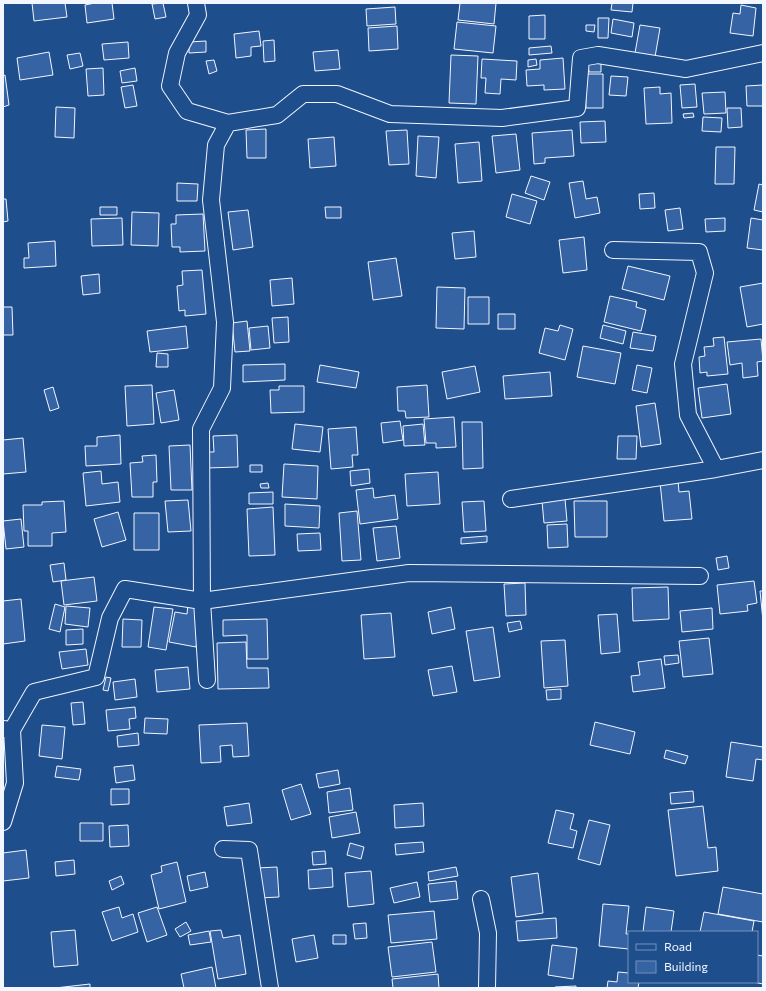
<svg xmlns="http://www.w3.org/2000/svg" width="766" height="991" font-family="Commissioner,sans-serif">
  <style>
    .building { fill: #3563a3; stroke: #f2f6ff }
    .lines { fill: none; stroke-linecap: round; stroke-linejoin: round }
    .minor-casing { stroke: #f2f6ff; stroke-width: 18 }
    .minor { stroke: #1f4e8c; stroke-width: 16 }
  </style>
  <rect width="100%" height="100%" fill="#1f4e8c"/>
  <path class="building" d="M32,3H65L67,17L34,21Z
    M95,3H112L114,19L87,23L85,5Z
    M163,3L166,17L155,19L152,4Z
    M460,3H496L494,24L458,20Z
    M612,3H633L632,12L611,10Z
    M741,5L756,8L753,36L730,33L733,13L740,14Z
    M395,7L396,24L367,26L366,9Z
    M545,15V39H529V16Z
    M598,18H609L608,38H598Z
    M613,19L634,23L632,37L611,33Z
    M457,22L496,26L493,53L454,49Z
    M586,25H595L594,32L586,31Z
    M640,25L660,28L655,57L635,53Z
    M397,26L398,49L369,51L368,28Z
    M259,31L261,46L251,47V56L236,58L234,34Z
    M274,40L275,61L264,62L263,41Z
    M206,41V52L189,53V42Z
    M128,42L129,58L104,60L102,44Z
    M551,46L552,53L529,55V48Z
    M338,50L340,69L315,71L313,52Z
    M49,52L53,75L20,80L17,58Z
    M80,53L83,66L70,69L67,55Z
    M451,55L478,56L476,104L449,103Z
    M563,58L565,89L544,90V85L527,86L526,70L540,69V60Z
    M482,59L517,61L516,80L501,79L500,94L485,93L486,78H481Z
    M536,59L537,65L528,67V60Z
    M214,60L217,71L209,74L206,61Z
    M588,63H601V72H589Z
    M103,68L104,95L88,96L86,69Z
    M135,68L137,81L122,83L120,71Z
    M585,74H603V108H586Z
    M5,75L9,105L3,107V76Z
    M611,76L628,77L626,96L609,95Z
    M695,84L697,107L682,108L680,85Z
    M133,85L137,106L125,108L121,87Z
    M763,85V106H747L746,86Z
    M660,87V94L671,93L672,123L646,124L644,88Z
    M725,92L726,113L704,114L702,93Z
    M56,107L75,108L74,138L55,137Z
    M727,108H741L742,127L728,128Z
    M693,113L694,117L684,118L683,114Z
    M703,117L722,118L721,132L702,131Z
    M605,121L606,142L581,143L580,122Z
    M266,129V158H247L246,130Z
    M407,130L409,164L389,165L386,131Z
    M572,130L574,156L545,158V163L534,164L532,133Z
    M516,134L520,170L496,173L492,136Z
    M418,136L439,137L436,178L416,176Z
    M334,137L336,166L310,168L308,139Z
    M479,142L482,181L458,183L455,144Z
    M716,147H735L734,184H715Z
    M531,176L550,182L544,200L525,193Z
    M583,181L586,199L597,197L600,213L575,218L569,183Z
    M177,183L198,184L197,201H177Z
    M759,184L763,185V212L754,210Z
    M654,193L655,208L640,209L639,194Z
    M512,194L537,201L530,224L506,217Z
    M3,199H6L8,221L3,222Z
    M100,207H117V215H100Z
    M325,207H341V218H326Z
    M680,208L683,229L668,231L665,210Z
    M248,210L253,247L233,250L228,212Z
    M132,212L159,213L158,246L131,245Z
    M203,214L205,251L180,252V247H172L171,224H176V215Z
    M122,218L123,245L92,246L91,219Z
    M725,218V231L706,232L705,219Z
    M751,218L763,220V250L747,248Z
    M474,231L476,257L455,259L452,233Z
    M584,237L587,270L563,273L559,240Z
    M55,241L56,266L24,268V258H29L28,243Z
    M396,258L402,296L373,300L368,262Z
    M628,266L670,276L664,300L622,289Z
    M202,270L206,314L185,316V310L179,311L177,286L183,285L182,271Z
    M99,274L100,293L83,295L81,276Z
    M292,278L294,304L272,306L270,280Z
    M763,283V324L747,327L740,287Z
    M437,287L465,288L464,329L436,328Z
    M610,296L637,302L636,307L646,310L641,331L604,322Z
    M468,297H489V324H468Z
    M3,307H12L13,335H3Z
    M498,314H515V329H498Z
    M288,317L289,342L274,343L272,318Z
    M247,321L250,351L235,352L232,323Z
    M560,325L573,329L565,360L539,353L545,328L558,331Z
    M603,325L626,331L623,344L600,338Z
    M186,326L188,348L150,352L147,331Z
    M268,326L270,348L251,350L249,328Z
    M633,332L656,336L653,351L630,348Z
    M724,337L728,374L707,376V372L700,373L699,357L705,356L704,347L714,346L713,338Z
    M761,339L763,361L757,362L758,376L743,378L742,363L730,365L727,342Z
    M583,346L621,353L615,384L577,377Z
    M157,353L168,354V367H156Z
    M285,364V380L243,382V365Z
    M320,365L359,372L356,388L317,382Z
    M637,365L652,368L647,393L632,390Z
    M475,366L480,392L447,399L442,372Z
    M550,372L552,396L505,399L503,376Z
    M727,384L731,414L702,418L698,388Z
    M152,385L154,424L127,426L125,386Z
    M427,385L429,417L406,418L405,411H398L397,387Z
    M279,386H304V412L271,413L270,390H279Z
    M53,387L59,408L50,411L44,390Z
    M174,390L179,420L161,423L156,393Z
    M655,403L661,444L641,447L636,406Z
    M454,417L456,447L436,448V443H426L424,419Z
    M400,421L403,440L383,443L381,423Z
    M462,422H482L483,468L463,469Z
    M295,424L323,427L320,452L292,449Z
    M423,424L425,445L404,446L403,426Z
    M356,427L358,455H352L353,467L331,469L328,429Z
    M120,435L121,464L86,466L85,446H97V437Z
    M237,435L238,467L206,468V452H214L213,436Z
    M618,436H637L636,459H617Z
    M23,438L26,472L3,474V440Z
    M190,445L192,490H171L169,446Z
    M156,455L157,482H153V497H132L130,463L143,462L142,456Z
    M284,464L318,466L317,499L282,497Z
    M250,465H262V472H250Z
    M369,469L370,483L351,486L350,471Z
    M101,471L102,484L118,482L120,502L86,506L83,473Z
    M438,472L440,504L407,506L405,474Z
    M678,480L679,492L689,491L692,519L664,521L660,482Z
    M268,483L269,488H261L260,484Z
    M373,488L374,498L395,495L398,519L360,524L356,490Z
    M273,492V504H249V493Z
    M565,499L567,521L544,523L542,501Z
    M188,500L191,531L168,532L165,501Z
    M64,501L66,532L52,533V546H28V531H24L23,505H42V502Z
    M484,501L486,531L464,532L462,502Z
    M574,501H607V537H575Z
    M285,504L320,506L319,528L285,526Z
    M273,507L275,555L249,556L247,509Z
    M357,511L361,560L342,561L339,513Z
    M118,512L126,540L102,547L94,519Z
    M134,513H159V550H134Z
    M21,519L24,547L6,549L3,521Z
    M567,524L568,547L548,548L547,525Z
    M396,526L400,558L377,561L373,528Z
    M320,533L321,550L298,551L297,534Z
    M487,536V542L461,544V538Z
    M727,556L729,568L718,570L716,558Z
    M64,563L66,580L53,582L50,565Z
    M94,577L97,601L64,605L61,581Z
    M754,581L757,603L747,605L748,611L720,614L717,585Z
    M525,583L526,615L506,616L504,584Z
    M668,587L669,619L633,621L632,588Z
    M760,591H763V621Z
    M21,599L25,641L3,644V601Z
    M55,604L65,607L60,632L49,629Z
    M188,604L202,606L196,647L169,642L175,612L187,614Z
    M66,606L90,608L88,627L65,624Z
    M154,607L173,609L166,650L148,647Z
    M451,607L455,629L432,634L428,612Z
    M712,608L713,629L682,632L680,611Z
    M391,613L395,657L364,659L361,615Z
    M617,614L620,652L601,654L598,615Z
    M123,619L142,620L141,647H122Z
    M267,619L268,659H247V635L223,636V620Z
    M520,621L522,629L509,632L507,623Z
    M493,627L500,677L474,681L466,631Z
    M83,629V644L66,645V630Z
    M709,638L713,674L683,677L679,641Z
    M565,640L568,686L544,688L541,641Z
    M246,642L247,668H268L269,688L218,689L217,643Z
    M86,649L88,665L62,669L59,652Z
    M678,655L679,663L665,665L664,656Z
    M661,659L665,688L633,692L631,676L640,675L638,662Z
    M452,666L457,692L433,696L428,670Z
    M188,667L190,689L157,692L155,670Z
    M106,677L111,678L108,691L103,690Z
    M135,679L137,697L115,700L113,682Z
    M561,689V699L547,700L546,690Z
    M83,702L85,724L73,725L71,703Z
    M135,707L136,718L129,719L130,729L108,731L106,710Z
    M145,718L168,719L167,734L144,733Z
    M595,722L635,732L630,754L590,745Z
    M247,723L249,756L233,757L232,745L220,746L221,762L201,763L199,725Z
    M42,725L65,727L62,759L39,756Z
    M138,733L139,745L118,747L117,736Z
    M731,742L763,747V760L756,759L753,781L726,777Z
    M666,750L688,756L685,764L664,758Z
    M133,765L135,780L116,783L114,767Z
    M57,766L81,769L79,780L55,777Z
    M338,770L340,784L319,788L316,774Z
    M301,784L311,814L291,820L282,790Z
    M350,788L353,810L329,813L327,792Z
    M111,789H129V804L111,805Z
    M693,791L694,802L671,804L670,793Z
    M249,803L252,823L227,826L224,807Z
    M423,803L424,826L395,828L394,805Z
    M703,806L708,848L716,847L718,871L676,876L668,810Z
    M556,810L574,814L570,829L577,831L573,848L548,843Z
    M356,812L360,833L332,838L329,817Z
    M589,820L610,825L600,865L578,859Z
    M80,823H103V841H80Z
    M128,825L129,846L110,847L109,826Z
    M423,842L424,852L396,855L395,844Z
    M350,843L364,847L361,859L347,855Z
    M26,850L29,878L3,881V853Z
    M325,851L326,864L313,865L312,852Z
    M74,860L75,874L56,876L55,862Z
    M177,862L186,902L159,909L151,875L162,872L161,866Z
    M277,867L279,897L259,898L257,868Z
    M456,867L458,876L429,881L428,872Z
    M332,868L333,887L309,889L308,870Z
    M371,871L374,904L348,907L345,873Z
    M205,872L208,887L190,891L187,876Z
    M538,873L543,913L516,917L511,877Z
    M121,876L124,884L112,890L109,881Z
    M456,881L458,899L430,902L428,884Z
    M417,882L420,897L394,903L390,888Z
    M723,887L763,894V922L718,914Z
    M603,904L629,906L626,934H629V949L599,946Z
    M119,907L122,918L133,914L138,932L112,941L102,912Z
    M157,907L167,935L147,942L138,913Z
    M646,907L674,911L671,932H643Z
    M434,911L437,939L391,943L388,915Z
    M704,912L754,921L752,932H700Z
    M556,918L557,938L518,941L516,921Z
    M186,922L191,931L180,937L175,929Z
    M366,923L367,938L355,939L353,924Z
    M75,930L78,965L54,967L51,932Z
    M221,930L223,938L240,935L246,974L218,979L210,931Z
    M209,931L211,942L190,945L188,935Z
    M314,935L318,958L296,962L292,939Z
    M333,935H346V944H333Z
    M432,942L436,972L392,977L388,947Z
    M552,945L577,948L573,979L548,975Z
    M757,955L763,956V984L753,982H757Z
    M212,967L216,988H184L181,974Z
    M618,972L629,973V982H639L638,988H607L608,981L617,982Z
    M438,974L439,988H393L392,979Z
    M90,984V988H55Z
    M576,986V988H555V987Z"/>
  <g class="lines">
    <g class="minor-casing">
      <path id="minor" d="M196,3L198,15L177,53L170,86L187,111L228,123L277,115L303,94H337L390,114L502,118L577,108L581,58L598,55L686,69L763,53
        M228,123L216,145L211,200L225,322L222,388L201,429L202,601L409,573L700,576
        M613,250L699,252L705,273L683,364L688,415L716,469
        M511,499L716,469L763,460
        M3,729L12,730L15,783L3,822
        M12,730L34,692L96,677L110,618L125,589L202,601L207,680
        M223,849L249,850L270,988
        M481,899L488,933L487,988"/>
    </g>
    <use href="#minor" class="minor"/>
  </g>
  <rect width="766" height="991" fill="none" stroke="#f2f6ff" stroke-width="8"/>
  <rect x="628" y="931" width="130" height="52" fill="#1f4e8c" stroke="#7391ba"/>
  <rect x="636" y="944" width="20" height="6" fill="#1f4e8c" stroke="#7391ba"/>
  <text x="664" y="951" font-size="12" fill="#f2f6ff">Road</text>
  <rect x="636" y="961" width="20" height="12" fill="#3563a3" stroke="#7391ba"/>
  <text x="664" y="971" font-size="12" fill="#f2f6ff">Building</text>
</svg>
